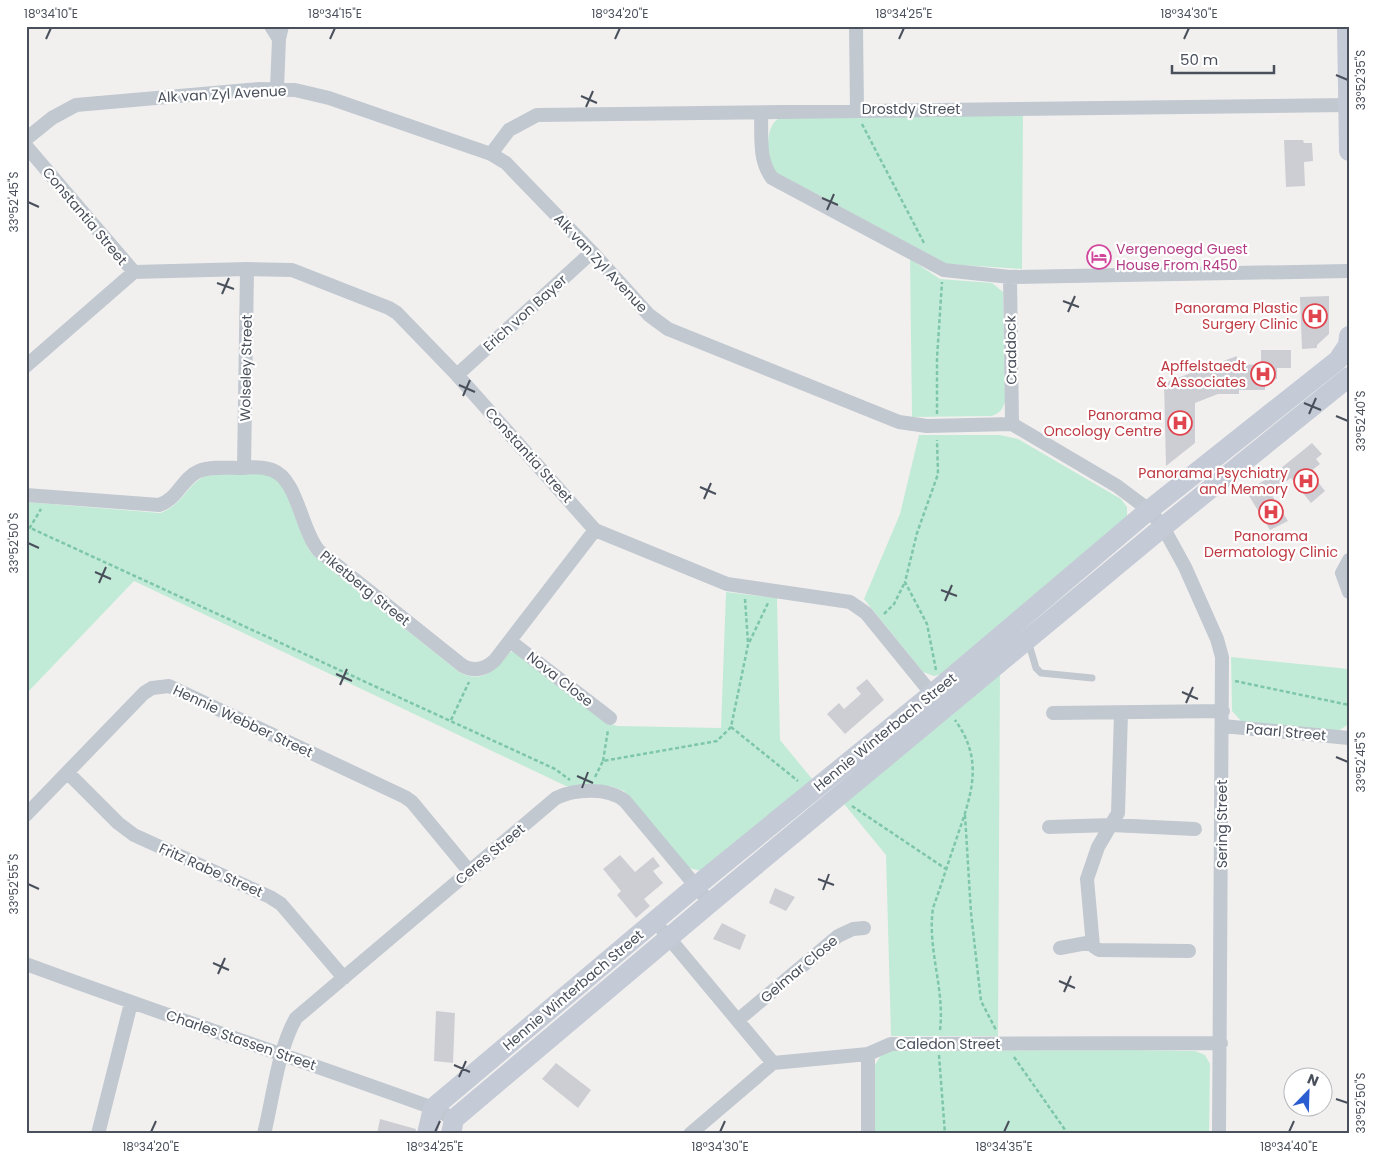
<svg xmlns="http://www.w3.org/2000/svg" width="1375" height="1160" font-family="Poppins,sans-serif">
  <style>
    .green { fill: #c2ebd7 }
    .building { fill: #cdced3 }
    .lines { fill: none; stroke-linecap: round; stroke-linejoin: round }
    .path { stroke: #7dc6ab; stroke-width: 2.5; stroke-dasharray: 4 2.5; stroke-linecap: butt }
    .lane { stroke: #c1c8d0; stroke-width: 7 }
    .street { stroke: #c1c8d0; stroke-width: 14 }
    .secondary { stroke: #c4cad6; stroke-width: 20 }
    .ticks { fill: none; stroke: #49505b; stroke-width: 2 }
    .labels { text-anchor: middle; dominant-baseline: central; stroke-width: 4.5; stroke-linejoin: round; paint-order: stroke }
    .street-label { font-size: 14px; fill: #49505b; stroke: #fff }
    .hotel-label { font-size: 14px; fill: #b23c85; stroke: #fff; text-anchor: start }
    .health-label { font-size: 14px; fill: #be3a42; stroke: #fff; text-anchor: end }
    .neatline { fill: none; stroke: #49505b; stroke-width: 2 }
    .ticks-label { font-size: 12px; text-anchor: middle; fill: #49505b }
  </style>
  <rect width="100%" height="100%" fill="#f2f0ef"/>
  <path class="green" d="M1023,115L1022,269L947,264L777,173C765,165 764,123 780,118Z
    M910,259L940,279L992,283L1003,292L1005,401C1003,409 1000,413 992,416L912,417Z
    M919,435H1000L1018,439L1121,499L1127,507V518L942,674L934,676L923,672L864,599L900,514Z
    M204,476C219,475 257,471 270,475C290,482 297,537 313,555L459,672C483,685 496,669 510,652H515L611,724L617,726L721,728L726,592L777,598L780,740L813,780L701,871L689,868L624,791L611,786H566L134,581L26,694V502L160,513C181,506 187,486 204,476Z
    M1231,657L1349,669V724L1338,731L1241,721L1232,711Z
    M1000,672L998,1036H891L886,855L840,799Z
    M1131,1050L1195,1051L1205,1055L1210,1064L1209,1134H875V1065L881,1055L888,1051Z"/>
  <path class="building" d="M1284,140H1303L1304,143H1312L1313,161L1304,162L1305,186L1286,187Z
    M1329,296V334L1317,345V348L1302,349L1300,297Z
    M1261,350H1291V368H1277V379H1265V390H1239V394H1218L1195,403V443L1166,466L1164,383L1237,356V364L1261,365Z
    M1312,443L1322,454L1316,459L1320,464L1310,472L1325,491L1311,503L1291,478L1270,492L1288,521L1270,530L1246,491L1270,477Z
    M867,679L884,700L845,734L827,714L839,703L844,709L861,694L856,688Z
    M620,855L635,872L653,857L660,866L653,871L663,883L644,899L650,906L636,918L617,895L621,891L603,869Z
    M775,888L795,897L786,911L769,903Z
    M722,923L746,935L740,950L713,939Z
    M436,1011L455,1013L453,1063L434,1061Z
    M556,1063L591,1090L578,1108L542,1079Z
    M380,1119L416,1129L415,1134H377Z"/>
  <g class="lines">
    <path class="path" d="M862,124L924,243
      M937,414V358L942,282
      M26,526L555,769L570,780
      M26,534L41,509
      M745,599L748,643
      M884,614L894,604L905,582
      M936,670L927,624L905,582L917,533L938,474L937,440
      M1235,681L1349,705
      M451,720L469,682
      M731,727L798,781
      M603,761L608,730
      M595,777L603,761L717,741L731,727L748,645L768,603
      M852,806L946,869
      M965,815L971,913L981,1001L996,1030
      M940,1030C945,989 927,949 933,908C941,886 948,863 956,840C971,796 985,761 955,720
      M939,1055L945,1134
      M1014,1057L1068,1134"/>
    <path class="lane" d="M1028,641L1036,668L1041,673L1092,678"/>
    <path class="street" d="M271,26L279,39
      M856,26L857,110
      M277,88L279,39L282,26
      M761,113C762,136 758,159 772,178L944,270L1010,277L1349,271
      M26,139L52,118L76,105L259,89L295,90L329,98L491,154L506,163L592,252L649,315L668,329L899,422L927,426L1012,424L1117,486L1149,510L1163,527L1185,567L1217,639L1222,657L1219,1134
      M26,146L134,272L247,269L292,270L389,308L397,313L457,375L595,530L727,584L850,602L866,613L936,699
      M491,154L509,130L537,115L1347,105
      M1010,277L1012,424
      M26,366L134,272
      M457,375L592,252
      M244,468L247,269
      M26,495L159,505C178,499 182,478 199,471C211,466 229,468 242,468C251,467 263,467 272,470C298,479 301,531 319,551L463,666C475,672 486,669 495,660L595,530
      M1349,560L1342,573L1349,592
      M510,641L610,718
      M1053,713L1223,711
      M1121,713L1118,813L1098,847L1087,879L1093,946L1099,950L1189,951
      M1223,726L1349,738
      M68,773L118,823L134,835L270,897L281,904L344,978
      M26,815L144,693L152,688L169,686L405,797L412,802L469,871
      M1049,827L1111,825L1195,829
      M663,931L773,1063
      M1060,948L1092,942
      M26,964C161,1014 298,1059 433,1108L454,1119
      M738,1020L838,936L853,929L864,928
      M868,1054V1134
      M773,1063L868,1054L891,1044L1221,1043
      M98,1134L131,1003
      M264,1134C273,1098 278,1049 296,1018L556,798C575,789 608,787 625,801L710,903
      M690,1134L773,1063"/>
    <path class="secondary" d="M1347,26L1349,151
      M427,1134L433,1108L695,887L932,694L1149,510L1338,360L1348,345L1349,336
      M451,1134L454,1119L710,903L1163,527L1349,377"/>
  </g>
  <path class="ticks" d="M46,39L51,28M330,39L335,28M615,39L620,28M899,39L904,28M1184,39L1189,28M1336,75L1348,80M581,96L597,103M586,107L593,91M822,198L838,205M28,202L39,207M827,210L834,194M217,283L234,289M222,294L229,278M1063,301L1079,307M1068,312L1075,296M459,385L475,392M463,396L470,380M1304,403L1321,410M1309,414L1316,398M1336,416L1348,421M700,487L716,494M704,499L711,483M28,543L39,548M95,572L111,579M99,583L106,567M941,590L957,596M945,601L952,585M336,674L352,681M340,685L347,669M1182,692L1198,699M1186,703L1193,687M1336,757L1348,762M577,776L593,783M582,788L588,772M818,879L834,885M28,884L39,889M823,890L829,874M213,963L229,970M218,974L225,958M1059,981L1075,988M1064,992L1071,976M454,1065L470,1072M459,1077L466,1061M1336,1099L1348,1103M151,1132L156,1121M435,1132L440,1121M720,1132L725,1121M1004,1132L1009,1121M1289,1132L1294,1121"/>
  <defs>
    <g id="hotel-ring" transform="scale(1.25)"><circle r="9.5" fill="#fff" stroke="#d1479c" stroke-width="1.5"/><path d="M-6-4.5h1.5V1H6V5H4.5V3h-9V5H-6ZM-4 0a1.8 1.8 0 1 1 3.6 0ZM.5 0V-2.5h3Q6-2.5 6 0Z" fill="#d1479c"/></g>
    <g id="hospital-ring" transform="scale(1.25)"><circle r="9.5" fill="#fff" stroke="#e0444e" stroke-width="1.5"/><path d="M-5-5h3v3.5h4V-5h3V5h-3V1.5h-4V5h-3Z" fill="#e0444e"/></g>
  </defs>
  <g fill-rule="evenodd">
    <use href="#hotel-ring" x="1099" y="257"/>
    <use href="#hospital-ring" x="1315" y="316"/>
    <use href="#hospital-ring" x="1263" y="374"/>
    <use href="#hospital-ring" x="1180" y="423"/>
    <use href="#hospital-ring" x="1306" y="481"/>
    <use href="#hospital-ring" x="1271" y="512"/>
  </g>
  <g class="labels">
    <g class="street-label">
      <text transform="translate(222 94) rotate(-3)">Alk van Zyl Avenue</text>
      <text x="911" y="109">Drostdy Street</text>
      <text transform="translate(85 216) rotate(50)">Constantia Street</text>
      <text transform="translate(601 263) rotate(47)">Alk van Zyl Avenue</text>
      <text transform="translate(525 313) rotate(-42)">Erich von Bayer</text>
      <text transform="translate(1011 350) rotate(-91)">Craddock</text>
      <text transform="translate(246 368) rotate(-89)">Wolseley Street</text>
      <text transform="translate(529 455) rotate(48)">Constantia Street</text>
      <text transform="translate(365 588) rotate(39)">Piketberg Street</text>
      <text transform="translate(560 679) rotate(38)">Nova Close</text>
      <text transform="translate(243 721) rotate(25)">Hennie Webber Street</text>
      <text transform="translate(885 732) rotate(-39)">Hennie Winterbach Street</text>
      <text transform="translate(1286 732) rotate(5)">Paarl Street</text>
      <text transform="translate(1222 824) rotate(-90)">Sering Street</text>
      <text transform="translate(490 854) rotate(-40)">Ceres Street</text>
      <text transform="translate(211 870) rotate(24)">Fritz Rabe Street</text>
      <text transform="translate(799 969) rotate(-40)">Gelmar Close</text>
      <text transform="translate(573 990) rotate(-40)">Hennie Winterbach Street</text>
      <text transform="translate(241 1040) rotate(19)">Charles Stassen Street</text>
      <text x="948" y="1044">Caledon Street</text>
    </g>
    <g class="hotel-label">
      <text x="1116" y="249">Vergenoegd Guest<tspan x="1116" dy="16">House From R450</tspan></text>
    </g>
    <g class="health-label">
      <text x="1298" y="308">Panorama Plastic<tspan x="1298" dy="16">Surgery Clinic</tspan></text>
      <text x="1246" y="366">Apffelstaedt<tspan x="1246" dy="16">&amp; Associates</tspan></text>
      <text x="1162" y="415">Panorama<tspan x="1162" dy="16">Oncology Centre</tspan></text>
      <text x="1288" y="473">Panorama Psychiatry<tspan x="1288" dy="16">and Memory</tspan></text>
      <text x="1271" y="536" text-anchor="middle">Panorama<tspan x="1271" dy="16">Dermatology Clinic</tspan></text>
    </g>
  </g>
  <rect width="1375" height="1160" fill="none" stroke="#ffffff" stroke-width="55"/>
  <g transform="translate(1308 1092) rotate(23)"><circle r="24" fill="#ffffff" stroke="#b6b9bd"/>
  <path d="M0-4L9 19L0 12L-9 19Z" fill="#2a5dd1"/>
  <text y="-8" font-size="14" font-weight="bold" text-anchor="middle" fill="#49505b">N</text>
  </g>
  <path d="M1172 65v8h102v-8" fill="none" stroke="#49505b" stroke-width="2.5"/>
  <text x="1180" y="65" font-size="15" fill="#49505b" stroke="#ffffff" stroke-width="4" paint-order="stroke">50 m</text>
  <rect x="28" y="28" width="1320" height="1104" class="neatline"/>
  <g class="ticks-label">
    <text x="51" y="18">18°34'10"E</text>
    <text x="335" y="18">18°34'15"E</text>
    <text x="620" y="18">18°34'20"E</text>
    <text x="904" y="18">18°34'25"E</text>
    <text x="1189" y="18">18°34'30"E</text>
    <text transform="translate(1361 80) rotate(-90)" y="4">33°52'35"S</text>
    <text transform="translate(14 202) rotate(-90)" y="4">33°52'45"S</text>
    <text transform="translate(1361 421) rotate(-90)" y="4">33°52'40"S</text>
    <text transform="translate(14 543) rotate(-90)" y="4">33°52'50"S</text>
    <text transform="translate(1361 762) rotate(-90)" y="4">33°52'45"S</text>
    <text transform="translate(14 884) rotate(-90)" y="4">33°52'55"S</text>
    <text transform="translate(1361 1103) rotate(-90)" y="4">33°52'50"S</text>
    <text x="151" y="1151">18°34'20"E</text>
    <text x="435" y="1151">18°34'25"E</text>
    <text x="720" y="1151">18°34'30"E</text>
    <text x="1004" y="1151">18°34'35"E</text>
    <text x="1289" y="1151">18°34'40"E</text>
  </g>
</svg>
